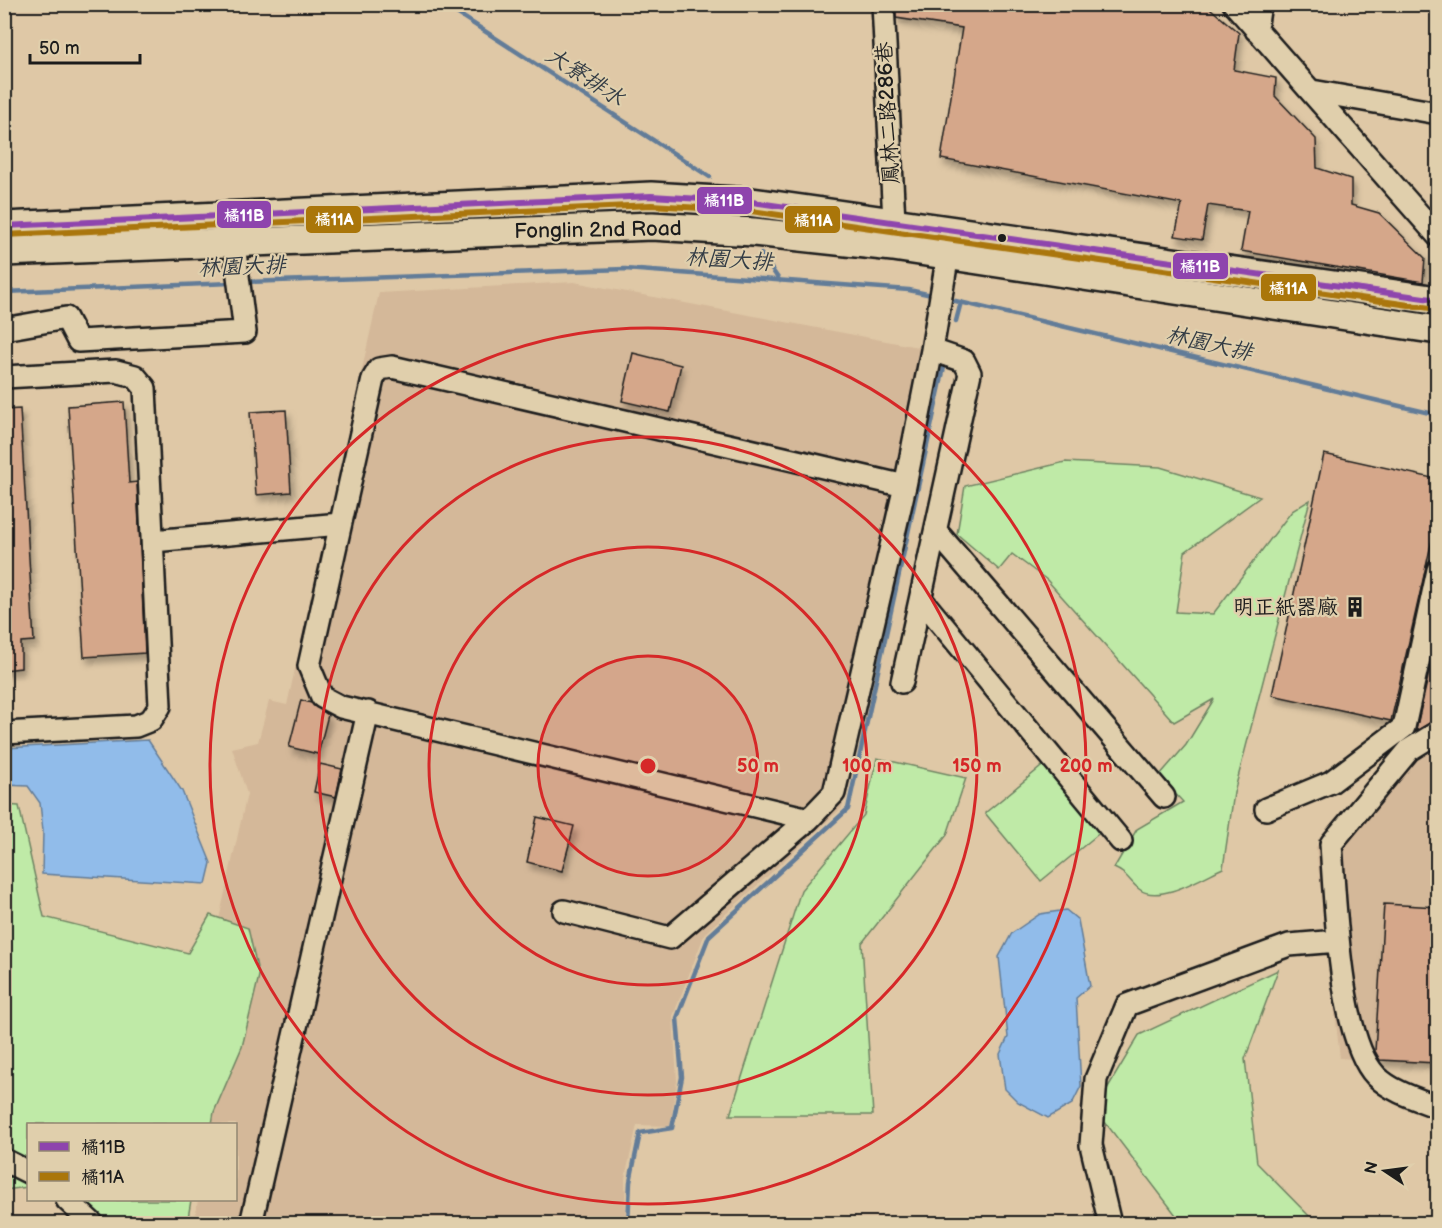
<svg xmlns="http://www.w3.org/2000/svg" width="1442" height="1228" font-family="'Balsamiq Sans','LXGW WenKai TC',sans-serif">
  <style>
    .built { fill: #d4b899 }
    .green { fill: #bfeaa7; stroke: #6e8362; stroke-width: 1.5 }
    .water { fill: #91bcea; stroke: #627c98; stroke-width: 1.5 }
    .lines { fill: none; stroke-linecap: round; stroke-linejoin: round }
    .stream { stroke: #627c98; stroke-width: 4.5 }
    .building { fill: #d5a78a; stroke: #1c1c1c; stroke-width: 1.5; filter: url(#shadow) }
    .minor-casing { stroke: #1c1c1c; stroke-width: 26 }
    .major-casing { stroke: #1c1c1c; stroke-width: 32 }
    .minor { stroke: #e0cfac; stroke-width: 21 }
    .major { stroke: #e0cfac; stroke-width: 27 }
    .bus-1-casing { stroke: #e0cfac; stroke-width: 10 }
    .bus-2-casing { stroke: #e0cfac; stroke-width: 10 }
    .bus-1 { stroke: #8e44ad; stroke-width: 6 }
    .bus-2 { stroke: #aa760a; stroke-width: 6 }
    .ring { fill: none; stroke: #d62828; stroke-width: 3 }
    .bus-dot { fill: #1c1c1c; stroke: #e0cfac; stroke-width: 2 }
    .labels { text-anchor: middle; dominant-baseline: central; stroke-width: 4.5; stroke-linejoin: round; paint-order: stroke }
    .street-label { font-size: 21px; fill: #1c1c1c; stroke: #e0cfac }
    .poi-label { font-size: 21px; fill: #1c1c1c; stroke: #e0cfac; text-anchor: end }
    .water-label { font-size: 22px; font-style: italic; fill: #333c45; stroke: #e0cfac }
    .centre { fill: #d62828; stroke: #e0cfac; stroke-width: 3 }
    .ring-label { font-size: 18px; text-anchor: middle; font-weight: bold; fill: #d62828; stroke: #e0cfac; stroke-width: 4.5; stroke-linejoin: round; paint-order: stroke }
    .line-badge { stroke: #e0cfac; stroke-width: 2 }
    .badge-label { font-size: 16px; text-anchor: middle; font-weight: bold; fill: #fff }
  </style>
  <defs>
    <filter id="shadow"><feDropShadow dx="3.5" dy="6" stdDeviation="3" flood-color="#0004"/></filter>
  </defs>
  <rect width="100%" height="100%" fill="#dfc8a6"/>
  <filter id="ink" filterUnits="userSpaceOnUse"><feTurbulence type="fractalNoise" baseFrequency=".0167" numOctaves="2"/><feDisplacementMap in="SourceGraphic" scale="12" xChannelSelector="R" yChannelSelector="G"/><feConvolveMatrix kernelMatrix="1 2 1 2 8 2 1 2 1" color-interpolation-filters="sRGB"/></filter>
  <g filter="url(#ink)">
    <path class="built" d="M574,282L923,348L918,470L842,808L705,933L673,1016L677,1081L670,1126L637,1125L625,1178L626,1223H194L198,1200H236V1124H184L192,1040L247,794L232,748L258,742L269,701L287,705L379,293Z
      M1437,719V1065L1340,1058L1316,847L1401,741Z"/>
    <path class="green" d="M1065,462L1160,467L1260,497L1185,552L1176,612L1213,614L1292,511L1310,500L1234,793L1223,868C1203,877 1159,905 1139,889C1128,880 1128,874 1114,868L1137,829L1183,802L1159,776L1186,745L1214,699L1174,722L1047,580L1012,554L999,570L957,534L965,486Z
      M877,758L966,778L947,835L862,943L873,1115H730L801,890L864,815Z
      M1046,763L1102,831L1041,881L985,813Z
      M4,805L19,806L44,917L188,953L210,915L248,928L259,976L242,1047L214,1112L212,1124H28V1187L5,1190Z
      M1278,970L1245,1059L1257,1163L1316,1223H1182L1095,1109L1139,1035Z
      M75,1200H191L187,1224L101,1223Z"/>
    <path class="water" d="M148,740L182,791L211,863L206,884L42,874L43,831L40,803L28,786L5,785V748Z
      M1066,910L1078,920L1090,986L1076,998L1081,1086L1072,1104L1048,1118L1018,1102L1005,1089L1000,1054L1008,1037L999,957L1012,933L1040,914Z"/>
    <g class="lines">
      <path class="stream" d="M443,4L710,177
        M761,254L780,281
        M244,282L625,269L909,290L936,296
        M4,292L232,283
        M947,299L1438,415
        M956,321L961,302
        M628,1224L630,1182L640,1133L672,1128L682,1077L677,1018L709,936L848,809L944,367"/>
    </g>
    <path class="building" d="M896,4H1205L1239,33L1234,70L1276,78L1275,96L1316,139L1317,168L1351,179V205L1379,213L1425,258L1423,282L1241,251L1248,211L1208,205L1202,240L1175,236L1182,204L941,159L962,28L896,18Z
      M633,353L681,365L670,412L622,401Z
      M124,402L129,483L137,482L145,653L84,657L68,406Z
      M20,409L34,641L21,642V668L4,670V410Z
      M286,410L291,492L256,495L250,412Z
      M1324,454L1437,479V518L1391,721L1272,695Z
      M1436,642L1437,719L1416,731V730Z
      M301,700L311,703L328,715L318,754L289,747Z
      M320,764L342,769L336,797L314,792Z
      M537,817L574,826L562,871L527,862Z
      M1384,904L1437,907V1063L1380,1060L1375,1051Z"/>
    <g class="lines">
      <g class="minor-casing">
        <path id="minor" d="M883,4L894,221
          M1234,4L1438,236
          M1256,30L1260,4
          M1312,91L1438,113
          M4,329L66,318L78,341L245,332L232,228
          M4,377L116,371L135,376L145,388L160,706L151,720L136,726L4,733
          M936,531L1164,797
          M153,541L340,524
          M921,599L1121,841
          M902,682L970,373L964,361L932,350
          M1438,732L1409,750L1331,844C1335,898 1339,1038 1376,1076C1392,1092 1417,1099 1438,1107
          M1266,809L1331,782L1404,727L1438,570
          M809,819L341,707L322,697L309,666L373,379L379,369L392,367L905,486
          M564,911L670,938L809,819L834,793L905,486L932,350L950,242
          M4,1160L28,1172
          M67,1200L93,1224
          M251,1224L368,712
          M1110,1224L1091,1145L1096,1079L1127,1005L1289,945L1338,941"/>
      </g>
      <g class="major-casing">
        <path id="major" d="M4,226L651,196L752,202L1438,300
          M4,252L652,226L754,232L893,247L1438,330"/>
      </g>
      <use href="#minor" class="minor"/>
      <use href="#major" class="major"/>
      <g class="bus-1-casing">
        <path id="bus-1" d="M4,226L651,196L752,202L1438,300"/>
      </g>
      <g class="bus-2-casing">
        <path id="bus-2" d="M4,235L651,205L751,211L1437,309"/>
      </g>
      <use href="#bus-1" class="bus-1"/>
      <use href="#bus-2" class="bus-2"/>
    </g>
  </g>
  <circle cx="648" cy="766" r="110" fill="#d62828" fill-opacity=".12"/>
  <g class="ring">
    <circle cx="648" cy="766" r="110"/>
    <circle cx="648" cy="766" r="219"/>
    <circle cx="648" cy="766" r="329"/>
    <circle cx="648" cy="766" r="438"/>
  </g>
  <defs>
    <g id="building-bare" transform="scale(1.62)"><path d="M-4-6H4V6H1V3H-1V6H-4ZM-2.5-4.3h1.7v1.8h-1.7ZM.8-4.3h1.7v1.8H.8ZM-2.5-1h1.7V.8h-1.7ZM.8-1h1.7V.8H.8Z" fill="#1c1c1c" stroke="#e0cfac" stroke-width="2.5" paint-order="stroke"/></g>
  </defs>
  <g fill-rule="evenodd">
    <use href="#building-bare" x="1355" y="607"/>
  </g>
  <circle class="bus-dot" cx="1002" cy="238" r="5"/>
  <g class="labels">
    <g class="street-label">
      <text transform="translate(888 113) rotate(-93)">鳳林二路286巷</text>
      <text transform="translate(598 230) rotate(-1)">Fonglin 2nd Road</text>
    </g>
    <g class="poi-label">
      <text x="1338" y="607">明正紙器廠</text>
    </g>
    <g class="water-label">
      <text transform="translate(585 77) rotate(33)">大寮排水</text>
      <text transform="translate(729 260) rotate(4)">林園大排</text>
      <text transform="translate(242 267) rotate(-2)">林園大排</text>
      <text transform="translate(1209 344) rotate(13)">林園大排</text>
    </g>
  </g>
  <circle cx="648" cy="766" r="9" class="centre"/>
  <g class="ring-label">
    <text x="758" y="772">50 m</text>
    <text x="867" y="772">100 m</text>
    <text x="977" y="772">150 m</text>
    <text x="1086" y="772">200 m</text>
  </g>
  <g class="line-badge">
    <rect x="696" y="186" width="57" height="29" rx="6" fill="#8e44ad"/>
    <rect x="216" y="200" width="56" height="29" rx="6" fill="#8e44ad"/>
    <rect x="305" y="205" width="57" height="29" rx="6" fill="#aa760a"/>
    <rect x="784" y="205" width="57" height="29" rx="6" fill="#aa760a"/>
    <rect x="1172" y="252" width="57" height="28" rx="6" fill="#8e44ad"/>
    <rect x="1260" y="273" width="57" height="29" rx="6" fill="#aa760a"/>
  </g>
  <g class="badge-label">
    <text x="724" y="206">橘11B</text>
    <text x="244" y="221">橘11B</text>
    <text x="334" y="225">橘11A</text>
    <text x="813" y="226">橘11A</text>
    <text x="1200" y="272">橘11B</text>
    <text x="1288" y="294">橘11A</text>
  </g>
  <rect width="1442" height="1228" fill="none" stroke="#e0cfac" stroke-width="24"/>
  <rect x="12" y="12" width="1418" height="1204" fill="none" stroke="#1c1c1c" stroke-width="2" filter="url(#ink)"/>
  <rect x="27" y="1123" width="210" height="78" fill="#e0cfac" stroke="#928772" stroke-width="1.5"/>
  <rect x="39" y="1142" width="30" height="9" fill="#8e44ad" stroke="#928772" stroke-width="1.5"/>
  <text x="81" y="1153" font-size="18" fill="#1c1c1c">橘11B</text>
  <rect x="39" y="1172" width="30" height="9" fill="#aa760a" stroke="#928772" stroke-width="1.5"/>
  <text x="81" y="1183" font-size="18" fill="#1c1c1c">橘11A</text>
  <g transform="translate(1385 1171) rotate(283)" stroke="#e0cfac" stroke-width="4.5" paint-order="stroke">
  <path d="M0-4.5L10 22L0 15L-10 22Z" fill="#1c1c1c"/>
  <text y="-9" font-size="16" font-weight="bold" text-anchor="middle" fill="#1c1c1c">N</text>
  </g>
  <path d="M30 54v9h110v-9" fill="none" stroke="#1c1c1c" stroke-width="3"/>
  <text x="39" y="54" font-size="18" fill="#1c1c1c" stroke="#e0cfac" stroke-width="4.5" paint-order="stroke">50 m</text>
</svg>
